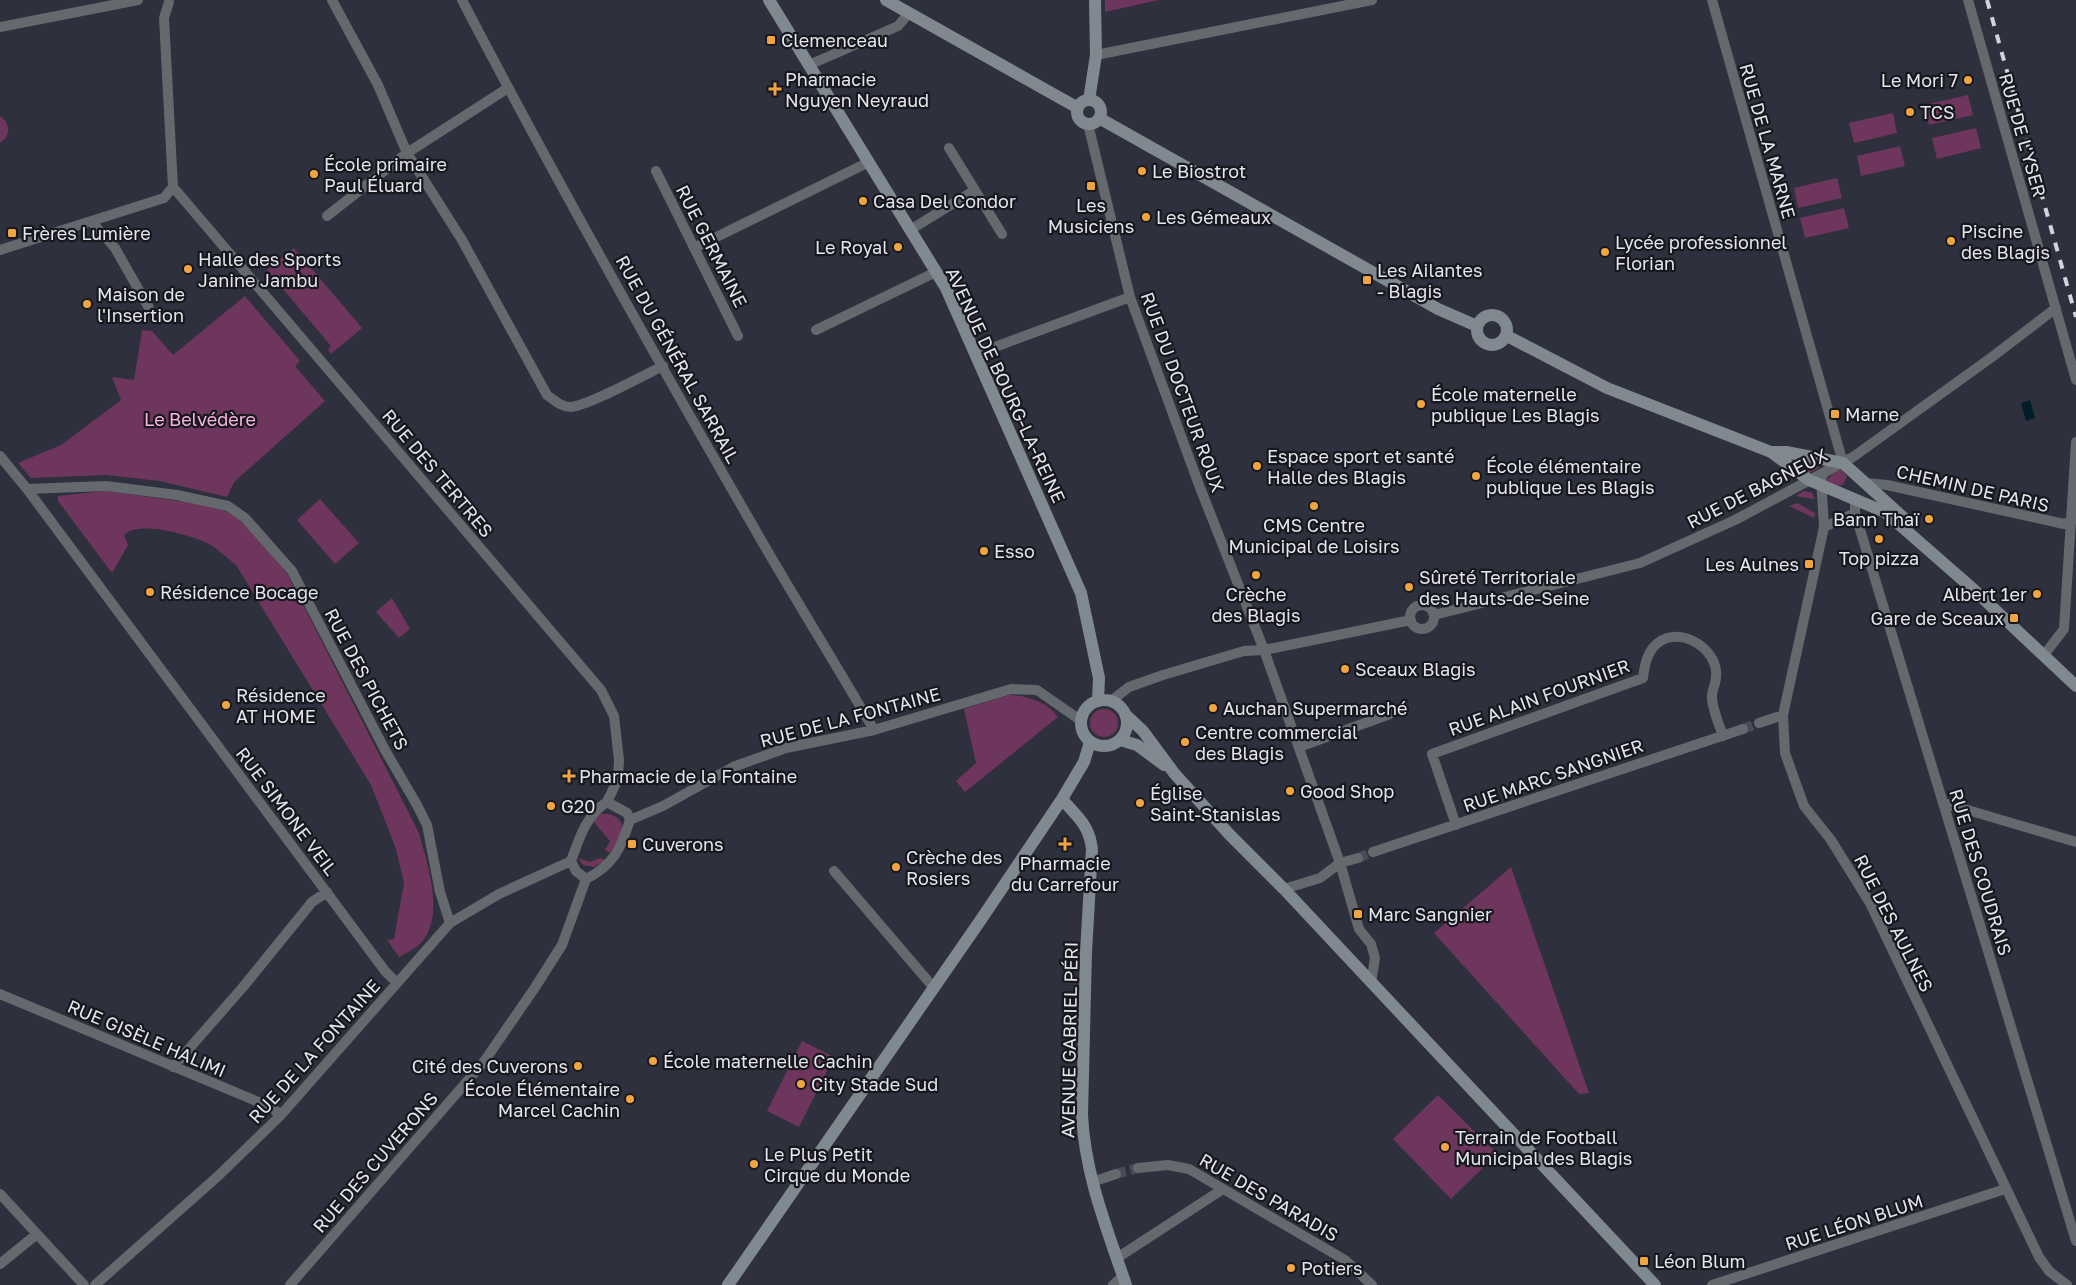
<svg xmlns="http://www.w3.org/2000/svg" width="2076" height="1285" font-family="'Golos Text',sans-serif">
  <style>
    .green { fill: #6e365d }
    .water { fill: #001e27 }
    .lines { fill: none; stroke-linecap: round; stroke-linejoin: round }
    .street-tunnel { stroke: #494b58; stroke-width: 10; stroke-dasharray: 10 5; stroke-linecap: butt }
    .street { stroke: #64696e; stroke-width: 10 }
    .secondary { stroke: #808890; stroke-width: 12 }
    .rail { stroke: #d2d3dc; stroke-width: 4; stroke-dasharray: 9 9; stroke-linecap: butt }
    .poi-dot { fill: #f1a540; stroke: #17181e; stroke-width: 2 }
    .labels { text-anchor: middle; dominant-baseline: central; stroke-width: 4.5; stroke-linejoin: round; paint-order: stroke }
    .poi-label { font-size: 18px; fill: #e4e5ee; stroke: #17181e; text-anchor: start }
    .street-label { font-size: 18px; fill: #e4e5ee; stroke: #17181e }
    .park-label { font-size: 18px; fill: #fdb2e4; stroke: #17181e }
  </style>
  <rect width="100%" height="100%" fill="#2e303d"/>
  <path class="green" d="M1105,0H1159L1105,12Z
    M1968,95L1973,115L1929,125L1924,105Z
    M1893,113L1897,133L1854,143L1849,123Z
    M0,116C11,123 11,136 0,143Z
    M1976,128L1981,148L1937,159L1932,138Z
    M1900,146L1905,166L1861,176L1857,156Z
    M1837,178L1842,198L1798,208L1794,188Z
    M1844,208L1849,228L1805,238L1800,218Z
    M294,248L362,328L331,354L328,350L331,346L267,270Z
    M245,296L300,361L295,366L325,401L234,482L227,497L160,481L105,475L31,478L18,463L61,445L121,400L112,377L134,380L142,330L152,331L173,355Z
    M1800,460L1821,465L1819,468L1808,474L1797,467Z
    M1841,470L1847,476L1843,485L1838,486L1825,481L1836,471Z
    M105,491L187,502L223,510L233,515L250,529L288,575L419,833C427,863 444,911 424,939C418,948 408,952 399,957L387,940L394,939L404,883L396,849L371,785L236,565C227,558 217,548 207,543C190,535 138,520 124,535L128,545L112,573L58,501V496Z
    M1804,491L1812,493L1815,499L1795,496Z
    M320,499L359,543L335,564L297,520Z
    M1797,503L1815,513L1814,518L1789,506Z
    M392,598L410,629L399,638L376,612Z
    M1009,695C1028,696 1046,701 1058,717L965,792L956,781L976,763L964,709Z
    M1090 723a14 14 0 1 1 28 0a14 14 0 1 1-28 0Z
    M600,814C613,812 627,820 621,835C618,841 614,847 610,853L605,850L610,841L593,821Z
    M578,858L590,862L600,858L606,860L594,867L583,865Z
    M1511,867L1589,1093L1579,1094L1434,933Z
    M802,1041L834,1057L799,1127L767,1111Z
    M1438,1095L1497,1154L1451,1199L1393,1139Z"/>
  <path class="water" d="M2030,400L2035,418L2026,421L2021,403Z"/>
  <g class="lines">
    <path class="street-tunnel" d="M1743,729L1759,723
      M1358,858L1373,852
      M1116,1174L1138,1168"/>
    <path class="street" d="M332,0L378,85L407,153L462,240L547,395C554,400 561,407 571,407C588,406 644,375 663,366
      M462,0C558,184 660,365 764,545C800,607 838,668 874,730
      M1712,0L1843,463
      M1968,0L2076,380
      M0,27L138,0
      M1096,55L1372,0
      M809,65L898,26L909,13
      M1088,124L1130,297L1199,485L1264,650L1340,863L1359,929L1371,944L1375,958L1371,983
      M949,148L1002,234
      M656,171L738,336
      M173,187L601,690L614,716L619,760L618,779L607,802
      M327,216L407,153L508,88
      M92,222L115,248L149,308
      M910,230L975,190
      M694,248L869,162
      M0,250L164,198L173,187L164,18L169,2
      M816,330L936,272
      M976,354L1130,297
      M0,456L27,489L385,971L397,983
      M1824,473L1821,478L1824,527L1783,715L1785,753L1804,806L1831,840L1870,903L2039,1257L2049,1271L2067,1285
      M1866,483L1887,485L2064,524L2072,521
      M27,489L106,486L177,495L228,506L245,518L292,571L385,750L417,805L427,825L440,892L450,923
      M1855,499V513L2076,1241
      M1824,527L1855,513
      M1410 617a12 12 0 1 1 24 0a12 12 0 1 1-24 0Z
      M1434,615L1640,563L1735,520L1853,457L1992,357L2056,308
      M2044,655L2064,629L2076,442
      M1111,701L1129,687L1163,675L1244,651L1264,650L1411,620
      M1759,723L1783,715
      M1299,747L1390,714
      M1944,803L2076,842
      M630,820L663,806L733,767L786,748L874,730L1011,689L1037,690L1080,720
      M1456,825L1432,754L1643,678C1645,661 1649,644 1667,638C1689,631 1719,653 1716,677C1716,684 1711,691 1712,699C1713,711 1719,724 1723,736
      M1373,852L1743,729
      M571,861C579,839 586,815 607,802L627,813L630,820C621,848 614,865 586,879
      M571,861L576,871L586,879
      M834,871L934,988
      M1284,889L1320,878L1340,863L1358,858
      M0,994L273,1108L280,1116
      M173,1067L243,987L312,902L327,892
      M1138,1168L1168,1165L1189,1169L1345,1260L1372,1285
      M1092,1182L1116,1174
      M0,1194L84,1285
      M1117,1258L1223,1189
      M0,1264L37,1234
      M95,1285L217,1177L280,1116L450,923L499,894L571,861
      M290,1285L483,1063L534,989L562,945L586,879
      M1113,1285L1123,1276
      M1712,1285L2005,1189"/>
    <path class="secondary" d="M769,0L946,288L1081,593L1099,678L1098,701
      M886,0L1078,108
      M1089,100L1096,55L1095,0
      M1077 112a12 12 0 1 1 24 0a12 12 0 1 1-24 0Z
      M1099,118L1438,309L1477,326
      M1477 330a15 15 0 1 1 30 0a15 15 0 1 1-30 0Z
      M1507,336L1607,388L1771,452L1809,480L1885,512L1973,589L2076,686
      M1771,452H1786L1843,463L1906,520
      M1081 723a23 23 0 1 1 46 0a23 23 0 1 1-46 0Z
      M1126,715L1143,731L1174,773L1229,834L1284,889L1655,1285
      M1120,740L1137,745L1164,765
      M1062,799C1077,817 1089,824 1092,849L1086,952L1082,1115C1085,1175 1107,1229 1126,1285
      M728,1285L980,921L1062,799L1084,762L1090,742"/>
    <path class="rail" d="M1987,0L2076,317"/>
  </g>
  <g class="poi-dot">
    <rect x="766" y="35" width="10" height="10" rx="2.5"/>
    <circle cx="1968" cy="80" r="5"/>
    <path d="M772.5 81.5h5v5h5v5h-5v5h-5v-5h-5v-5h5z"/>
    <circle cx="1910" cy="112" r="5"/>
    <circle cx="1142" cy="171" r="5"/>
    <circle cx="314" cy="174" r="5"/>
    <rect x="1086" y="181" width="10" height="10" rx="2.5"/>
    <circle cx="863" cy="201" r="5"/>
    <circle cx="1146" cy="217" r="5"/>
    <rect x="7" y="228" width="10" height="10" rx="2.5"/>
    <circle cx="1951" cy="241" r="5"/>
    <circle cx="898" cy="247" r="5"/>
    <circle cx="1605" cy="252" r="5"/>
    <circle cx="188" cy="269" r="5"/>
    <rect x="1362" y="275" width="10" height="10" rx="2.5"/>
    <circle cx="87" cy="304" r="5"/>
    <circle cx="1421" cy="404" r="5"/>
    <rect x="1830" y="409" width="10" height="10" rx="2.5"/>
    <circle cx="1257" cy="466" r="5"/>
    <circle cx="1476" cy="476" r="5"/>
    <circle cx="1314" cy="506" r="5"/>
    <circle cx="1929" cy="519" r="5"/>
    <circle cx="1879" cy="539" r="5"/>
    <circle cx="984" cy="551" r="5"/>
    <rect x="1804" y="559" width="10" height="10" rx="2.5"/>
    <circle cx="1256" cy="575" r="5"/>
    <circle cx="1409" cy="587" r="5"/>
    <circle cx="150" cy="592" r="5"/>
    <circle cx="2037" cy="594" r="5"/>
    <rect x="2009" y="613" width="10" height="10" rx="2.5"/>
    <circle cx="1345" cy="669" r="5"/>
    <circle cx="226" cy="705" r="5"/>
    <circle cx="1213" cy="708" r="5"/>
    <circle cx="1185" cy="742" r="5"/>
    <path d="M566.5 768.5h5v5h5v5h-5v5h-5v-5h-5v-5h5z"/>
    <circle cx="1290" cy="791" r="5"/>
    <circle cx="1140" cy="803" r="5"/>
    <circle cx="551" cy="806" r="5"/>
    <rect x="627" y="839" width="10" height="10" rx="2.5"/>
    <path d="M1062.5 836.5h5v5h5v5h-5v5h-5v-5h-5v-5h5z"/>
    <circle cx="896" cy="867" r="5"/>
    <rect x="1353" y="909" width="10" height="10" rx="2.5"/>
    <circle cx="653" cy="1061" r="5"/>
    <circle cx="578" cy="1066" r="5"/>
    <circle cx="801" cy="1084" r="5"/>
    <circle cx="630" cy="1099" r="5"/>
    <circle cx="1445" cy="1147" r="5"/>
    <circle cx="754" cy="1164" r="5"/>
    <rect x="1639" y="1256" width="10" height="10" rx="2.5"/>
    <circle cx="1291" cy="1268" r="5"/>
  </g>
  <g class="labels">
    <g class="poi-label">
      <text x="781" y="40">Clemenceau</text>
      <text x="785" y="79">Pharmacie<tspan x="785" dy="21">Nguyen Neyraud</tspan></text>
      <text x="1958" y="80" text-anchor="end">Le Mori 7</text>
      <text x="1920" y="112">TCS</text>
      <text x="324" y="164">École primaire<tspan x="324" dy="21">Paul Éluard</tspan></text>
      <text x="1152" y="171">Le Biostrot</text>
      <text x="873" y="201">Casa Del Condor</text>
      <text x="1091" y="205" text-anchor="middle">Les<tspan x="1091" dy="21">Musiciens</tspan></text>
      <text x="1156" y="217">Les Gémeaux</text>
      <text x="1961" y="231">Piscine<tspan x="1961" dy="21">des Blagis</tspan></text>
      <text x="22" y="233">Frères Lumière</text>
      <text x="1615" y="242">Lycée professionnel<tspan x="1615" dy="21">Florian</tspan></text>
      <text x="888" y="247" text-anchor="end">Le Royal</text>
      <text x="198" y="259">Halle des Sports<tspan x="198" dy="21">Janine Jambu</tspan></text>
      <text x="1377" y="270">Les Ailantes<tspan x="1377" dy="21">- Blagis</tspan></text>
      <text x="97" y="294">Maison de<tspan x="97" dy="21">l'Insertion</tspan></text>
      <text x="1431" y="394">École maternelle<tspan x="1431" dy="21">publique Les Blagis</tspan></text>
      <text x="1845" y="414">Marne</text>
      <text x="1267" y="456">Espace sport et santé<tspan x="1267" dy="21">Halle des Blagis</tspan></text>
      <text x="1486" y="466">École élémentaire<tspan x="1486" dy="21">publique Les Blagis</tspan></text>
      <text x="1919" y="519" text-anchor="end">Bann Thaï</text>
      <text x="1314" y="525" text-anchor="middle">CMS Centre<tspan x="1314" dy="21">Municipal de Loisirs</tspan></text>
      <text x="994" y="551">Esso</text>
      <text x="1879" y="558" text-anchor="middle">Top pizza</text>
      <text x="1799" y="564" text-anchor="end">Les Aulnes</text>
      <text x="1419" y="577">Sûreté Territoriale<tspan x="1419" dy="21">des Hauts-de-Seine</tspan></text>
      <text x="160" y="592">Résidence Bocage</text>
      <text x="1256" y="594" text-anchor="middle">Crèche<tspan x="1256" dy="21">des Blagis</tspan></text>
      <text x="2027" y="594" text-anchor="end">Albert 1er</text>
      <text x="2004" y="618" text-anchor="end">Gare de Sceaux</text>
      <text x="1355" y="669">Sceaux Blagis</text>
      <text x="236" y="695">Résidence<tspan x="236" dy="21">AT HOME</tspan></text>
      <text x="1223" y="708">Auchan Supermarché</text>
      <text x="1195" y="732">Centre commercial<tspan x="1195" dy="21">des Blagis</tspan></text>
      <text x="579" y="776">Pharmacie de la Fontaine</text>
      <text x="1300" y="791">Good Shop</text>
      <text x="1150" y="793">Église<tspan x="1150" dy="21">Saint-Stanislas</tspan></text>
      <text x="561" y="806">G20</text>
      <text x="642" y="844">Cuverons</text>
      <text x="906" y="857">Crèche des<tspan x="906" dy="21">Rosiers</tspan></text>
      <text x="1065" y="863" text-anchor="middle">Pharmacie<tspan x="1065" dy="21">du Carrefour</tspan></text>
      <text x="1368" y="914">Marc Sangnier</text>
      <text x="663" y="1061">École maternelle Cachin</text>
      <text x="568" y="1066" text-anchor="end">Cité des Cuverons</text>
      <text x="811" y="1084">City Stade Sud</text>
      <text x="620" y="1089" text-anchor="end">École Élémentaire<tspan x="620" dy="21">Marcel Cachin</tspan></text>
      <text x="1455" y="1137">Terrain de Football<tspan x="1455" dy="21">Municipal des Blagis</tspan></text>
      <text x="764" y="1154">Le Plus Petit<tspan x="764" dy="21">Cirque du Monde</tspan></text>
      <text x="1654" y="1261">Léon Blum</text>
      <text x="1301" y="1268">Potiers</text>
    </g>
    <g class="street-label">
      <text transform="translate(2023 135) rotate(74)">RUE DE L'YSER</text>
      <text transform="translate(1768 141) rotate(74)">RUE DE LA MARNE</text>
      <text transform="translate(712 246) rotate(63)">RUE GERMAINE</text>
      <text transform="translate(678 359) rotate(61)">RUE DU GÉNÉRAL SARRAIL</text>
      <text transform="translate(1006 385) rotate(65)">AVENUE DE BOURG-LA-REINE</text>
      <text transform="translate(1183 392) rotate(70)">RUE DU DOCTEUR ROUX</text>
      <text transform="translate(438 473) rotate(50)">RUE DES TERTRES</text>
      <text transform="translate(1757 488) rotate(-27)">RUE DE BAGNEUX</text>
      <text transform="translate(1973 488) rotate(13)">CHEMIN DE PARIS</text>
      <text transform="translate(367 679) rotate(62)">RUE DES PICHETS</text>
      <text transform="translate(1539 697) rotate(-20)">RUE ALAIN FOURNIER</text>
      <text transform="translate(850 717) rotate(-15)">RUE DE LA FONTAINE</text>
      <text transform="translate(1553 775) rotate(-19)">RUE MARC SANGNIER</text>
      <text transform="translate(287 811) rotate(53)">RUE SIMONE VEIL</text>
      <text transform="translate(1981 872) rotate(73)">RUE DES COUDRAIS</text>
      <text transform="translate(1894 923) rotate(63)">RUE DES AULNES</text>
      <text transform="translate(147 1038) rotate(23)">RUE GISÈLE HALIMI</text>
      <text transform="translate(1069 1040) rotate(-89)">AVENUE GABRIEL PÉRI</text>
      <text transform="translate(314 1051) rotate(-48)">RUE DE LA FONTAINE</text>
      <text transform="translate(375 1162) rotate(-49)">RUE DES CUVERONS</text>
      <text transform="translate(1269 1197) rotate(30)">RUE DES PARADIS</text>
      <text transform="translate(1854 1222) rotate(-18)">RUE LÉON BLUM</text>
    </g>
    <g class="park-label">
      <text x="200" y="419">Le Belvédère</text>
    </g>
  </g>
</svg>
